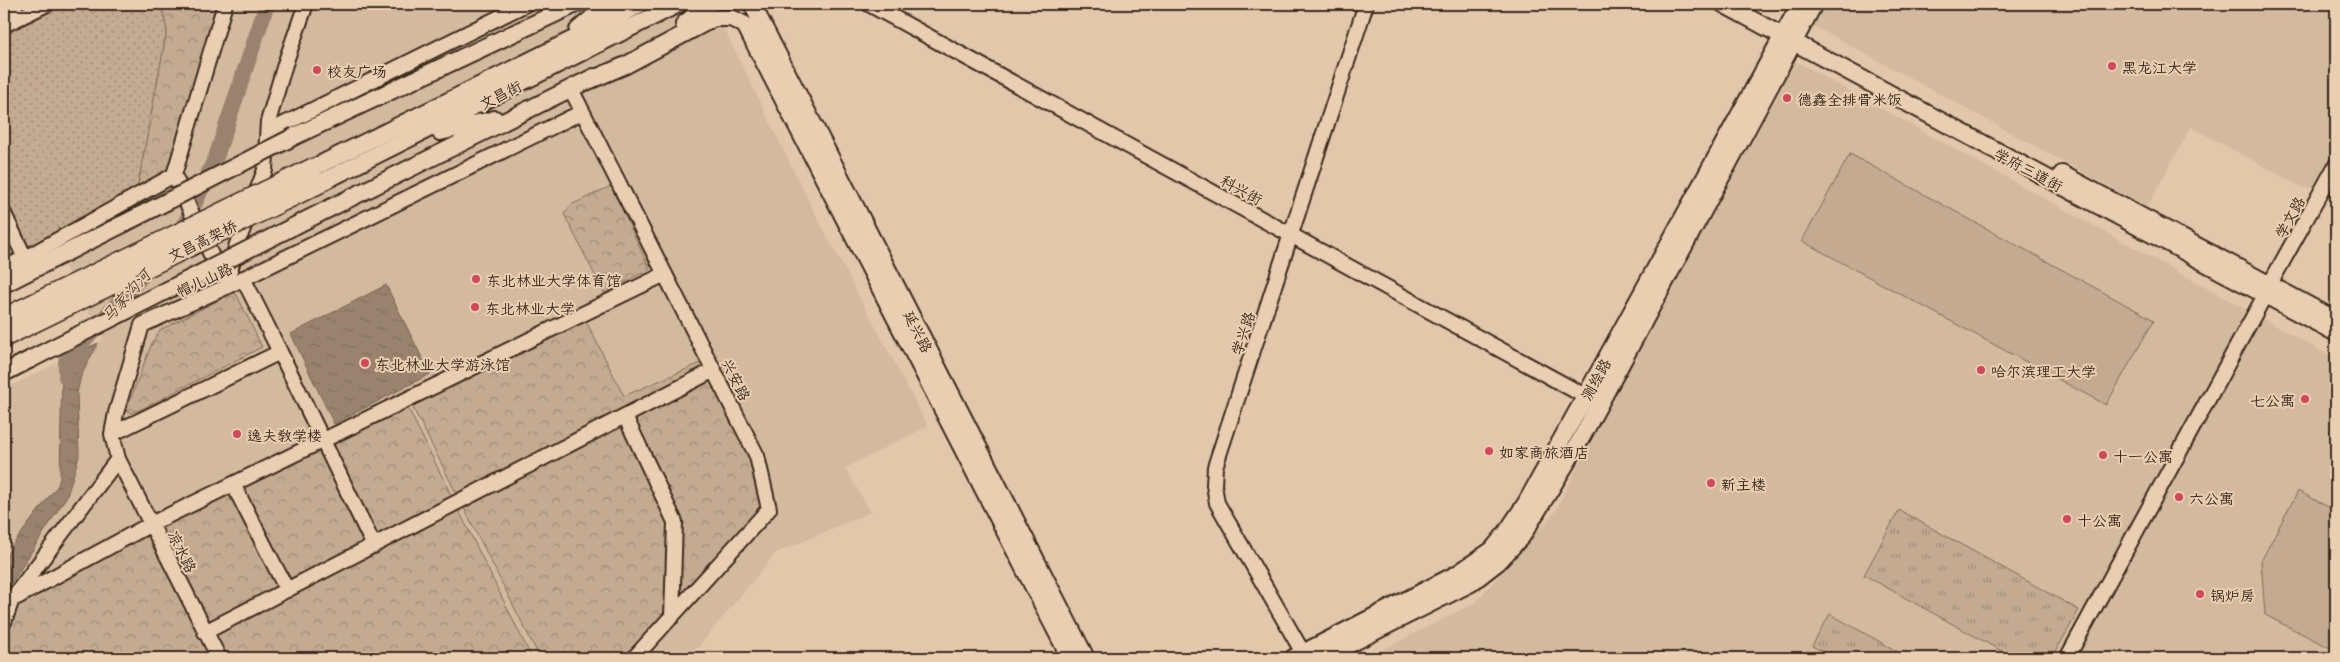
<svg xmlns="http://www.w3.org/2000/svg" width="2340" height="662" font-family="'Playpen Sans','LXGW WenKai TC',sans-serif">
  <style>
    .built { fill: #d3b99e }
    .grass { fill: url(#grass-dots); stroke: #806a58 }
    .forest { fill: url(#forest-crowns); stroke: #806a58 }
    .park { fill: url(#park-tufts); stroke: #806a58 }
    .garden { fill: #c4aa91; stroke: #806a58 }
    .water { fill: url(#water-ripples); stroke: #745f4e }
    .lines { fill: none; stroke-linecap: round; stroke-linejoin: round }
    .river { stroke: #9a836e; stroke-width: 16 }
    .minor-casing { stroke: #3b2a1e; stroke-width: 18 }
    .major-casing { stroke: #3b2a1e; stroke-width: 20 }
    .minor { stroke: #eaceb1; stroke-width: 14 }
    .major { stroke: #eaceb1; stroke-width: 16 }
    .major-bridge-casing { stroke: #3b2a1e; stroke-width: 20; stroke-linecap: butt }
    .highway-bridge-casing { stroke: #3b2a1e; stroke-width: 22; stroke-linecap: butt }
    .major-bridge { stroke: #eaceb1; stroke-width: 16 }
    .highway-bridge { stroke: #eaceb1; stroke-width: 19 }
    .poi-dot { fill: #d1495b; stroke: #eaceb1; stroke-width: 2 }
    .labels { text-anchor: middle; dominant-baseline: central; stroke-width: 4; stroke-linejoin: round; paint-order: stroke }
    .poi-label { font-size: 15px; fill: #3b2a1e; stroke: #eaceb1; text-anchor: start }
    .street-label { font-size: 15px; fill: #3b2a1e; stroke: #eaceb1 }
    .water-label { font-size: 16px; font-style: italic; fill: #534032; stroke: #eaceb1 }
  </style>
  <defs>
    <pattern id="grass-dots" width="8" height="8" patternUnits="userSpaceOnUse" patternTransform="scale(1.25)"><rect width="8" height="8" fill="#c4aa91"/><path d="M2 2h.1M6 6h.1" fill="none" stroke="#a08b76" stroke-width="1.8" stroke-linecap="round"/></pattern>
    <pattern id="forest-crowns" width="20" height="18" patternUnits="userSpaceOnUse" patternTransform="scale(1.25)"><rect width="20" height="18" fill="#c4aa91"/><path d="M2 6a3 3 0 1 1 6 0M12 15a3 3 0 1 1 6 0" fill="none" stroke="#a08b76"/></pattern>
    <pattern id="park-tufts" width="24" height="20" patternUnits="userSpaceOnUse" patternTransform="scale(1.25)"><rect width="24" height="20" fill="#c4aa91"/><path d="M3 7l-1-3M5 7V3M7 7l1-3M15 17l-1-3M17 17v-4M19 17l1-3" fill="none" stroke="#a08b76"/></pattern>
    <pattern id="water-ripples" width="26" height="14" patternUnits="userSpaceOnUse" patternTransform="scale(1.25)"><rect width="26" height="14" fill="#9a836e"/><path d="M2 4q2-2 4 0t4 0M15 11q2-2 4 0t4 0" fill="none" stroke="#7f6b5a"/></pattern>
  </defs>
  <rect width="100%" height="100%" fill="#e3c7ab"/>
  <filter id="ink" filterUnits="userSpaceOnUse"><feTurbulence type="fractalNoise" baseFrequency=".02" numOctaves="2"/><feDisplacementMap in="SourceGraphic" scale="10" xChannelSelector="R" yChannelSelector="G"/><feConvolveMatrix kernelMatrix="1 2 1 2 8 2 1 2 1" color-interpolation-filters="sRGB"/></filter>
  <g filter="url(#ink)">
    <path class="built" d="M4,4H712L810,204L928,426L845,468L871,512L776,553L689,658H4V389L103,340L55,249L4,274Z
      M1774,4H2336V190L2329,187L2303,188L2191,127L2147,207Z
      M1795,61L2336,359V658H1366L1475,603L1555,512L1620,380Z"/>
    <path class="grass" d="M67,4H161L167,30L137,190L27,249L4,202V57L10,32Z"/>
    <path class="forest" d="M161,4H218L167,175L137,190L167,30Z
      M611,186L650,269L604,293L564,214L571,205Z
      M233,293L237,295L262,347L142,409L130,413L126,410L152,343L160,330Z
      M585,319L624,396L703,362L753,456L765,508L628,654L621,658H540L410,402Z
      M405,402L532,658H223L156,527Z
      M149,529L215,658H4V632L14,602Z"/>
    <path class="park" d="M1899,510L2079,610L2052,658H2014L1864,575Z
      M1830,614L1909,658H1834L1812,646Z"/>
    <path class="garden" d="M1850,154L2154,320L2106,405L1802,241Z
      M2298,491L2336,511V651L2265,615L2261,561Z"/>
    <path class="water" d="M386,285L430,374L334,424L291,334Z
      M98,343L81,376L77,393L79,456L67,496L4,595V561L11,547L58,485L60,478L62,361Z"/>
    <g class="lines">
      <path class="river" d="M186,222L216,157L267,4
        M66,377V361L149,268"/>
      <g class="minor-casing">
        <path id="minor" d="M12,4L19,17
          M869,4L1594,401
          M4,25L47,4
          M571,89L757,456L769,509L634,658
          M268,132L526,4
          M174,175L220,274
          M4,214L25,258
          M4,268L25,258L174,175L225,4
          M2270,284L2336,165
          M226,287L236,247L265,170L268,122L285,64L306,4
          M280,352L374,546
          M625,416L675,522L672,617
          M112,434L280,352L243,278
          M118,459L219,658
          M233,484L287,590
          M17,597L151,524L665,274
          M4,622L12,599L118,459L112,434L116,413L142,325L226,287L582,112
          M205,632L714,370
          M1306,658L1217,503L1214,485L1215,467L1366,4
          M2067,658L2265,295"/>
      </g>
      <g class="major-casing">
        <path id="major" d="M752,4L1086,658
          M1723,4L2336,333
          M684,24L709,4
          M578,30L608,4
          M586,82L626,65L714,18H731L745,25L1070,658
          M440,132L495,119
          M295,136L576,4
          M313,168L606,23L640,4
          M2062,174L2336,320
          M320,183L678,4
          M330,208L594,77
          M4,284L123,224
          M4,373L31,359
          M1293,658L1457,574L1492,550L1506,533L1526,503L1579,408L1800,4
          M1322,658L1471,583L1498,562L1522,536L1578,444L1814,4"/>
      </g>
      <use href="#minor" class="minor"/>
      <use href="#major" class="major"/>
      <g class="major-bridge-casing">
        <path id="major-bridge" d="M123,224L295,136
          M31,359L330,208"/>
      </g>
      <g class="highway-bridge-casing">
        <path id="highway-bridge" d="M4,318L313,168
          M4,337L320,183"/>
      </g>
      <use href="#major-bridge" class="major-bridge"/>
      <use href="#highway-bridge" class="highway-bridge"/>
    </g>
  </g>
  <g class="poi-dot">
    <circle cx="2112" cy="66" r="5"/>
    <circle cx="317" cy="70" r="5"/>
    <circle cx="1787" cy="98" r="5"/>
    <circle cx="476" cy="279" r="5"/>
    <circle cx="475" cy="307" r="5"/>
    <circle cx="365" cy="363" r="5"/>
    <circle cx="1981" cy="370" r="5"/>
    <circle cx="2305" cy="399" r="5"/>
    <circle cx="237" cy="434" r="5"/>
    <circle cx="1489" cy="451" r="5"/>
    <circle cx="2103" cy="455" r="5"/>
    <circle cx="1711" cy="483" r="5"/>
    <circle cx="2179" cy="497" r="5"/>
    <circle cx="2067" cy="519" r="5"/>
    <circle cx="2200" cy="594" r="5"/>
  </g>
  <g class="labels">
    <g class="poi-label">
      <text x="2122" y="66">黑龙江大学</text>
      <text x="327" y="70">校友广场</text>
      <text x="1797" y="98">德鑫全排骨米饭</text>
      <text x="486" y="279">东北林业大学体育馆</text>
      <text x="485" y="307">东北林业大学</text>
      <text x="375" y="363">东北林业大学游泳馆</text>
      <text x="1991" y="370">哈尔滨理工大学</text>
      <text x="2295" y="399" text-anchor="end">七公寓</text>
      <text x="247" y="434">逸夫教学楼</text>
      <text x="1499" y="451">如家商旅酒店</text>
      <text x="2113" y="455">十一公寓</text>
      <text x="1721" y="483">新主楼</text>
      <text x="2189" y="497">六公寓</text>
      <text x="2077" y="519">十公寓</text>
      <text x="2210" y="594">锅炉房</text>
    </g>
    <g class="street-label">
      <text transform="translate(500 94) rotate(-27)">文昌街</text>
      <text transform="translate(2029 169) rotate(28)">学府三道街</text>
      <text transform="translate(1242 189) rotate(29)">科兴街</text>
      <text transform="translate(2289 217) rotate(-61)">学文路</text>
      <text transform="translate(202 240) rotate(-26)">文昌高架桥</text>
      <text transform="translate(204 279) rotate(-25)">帽儿山路</text>
      <text transform="translate(919 331) rotate(63)">延兴路</text>
      <text transform="translate(1242 333) rotate(-72)">学兴路</text>
      <text transform="translate(737 379) rotate(63)">兴安路</text>
      <text transform="translate(1595 379) rotate(-61)">测绘路</text>
      <text transform="translate(183 551) rotate(63)">凉水路</text>
    </g>
    <g class="water-label">
      <text transform="translate(125 295) rotate(-48)">马家沟河</text>
    </g>
  </g>
  <rect width="2340" height="662" fill="none" stroke="#eaceb1" stroke-width="20"/>
  <rect x="10" y="10" width="2320" height="642" fill="none" stroke="#3b2a1e" stroke-width="2" filter="url(#ink)"/>
</svg>
